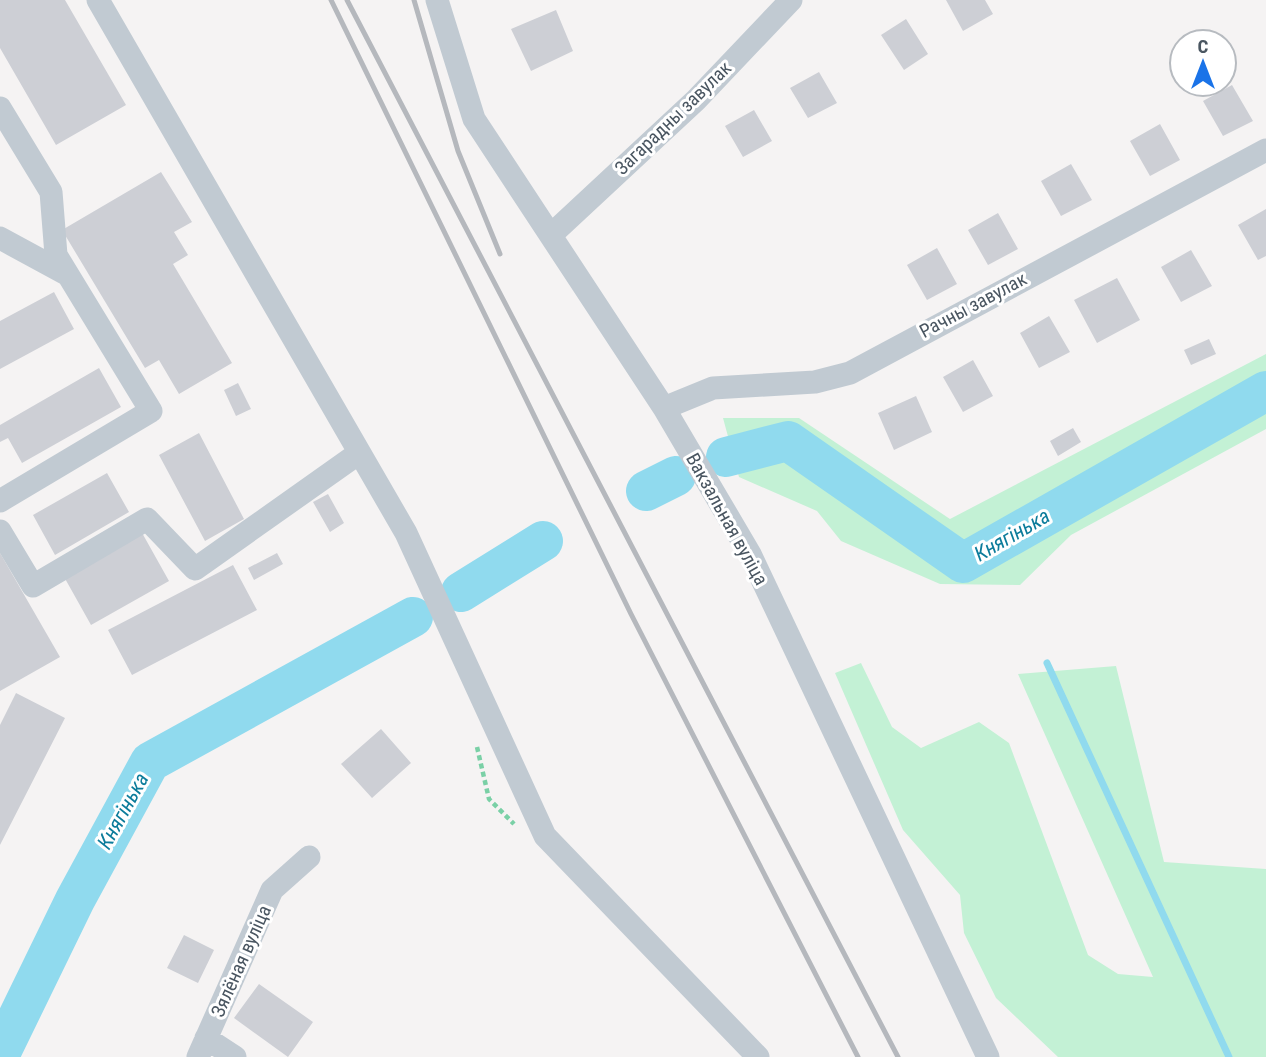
<svg xmlns="http://www.w3.org/2000/svg" width="1266" height="1057" font-family="'Roboto Condensed',sans-serif">
  <style>
    .green { fill: #c3f1d5 }
    .lines { fill: none; stroke-linecap: round; stroke-linejoin: round }
    .stream { stroke: #90daee; stroke-width: 7 }
    .river { stroke: #90daee; stroke-width: 40 }
    .building { fill: #cdcfd5 }
    .path { stroke: #7ad0a6; stroke-width: 4.5; stroke-dasharray: 5 3.5; stroke-linecap: butt }
    .minor { stroke: #c1cad2; stroke-width: 23 }
    .rail { stroke: #b5b8bd; stroke-width: 5 }
    .labels { text-anchor: middle; dominant-baseline: central; stroke-width: 6; stroke-linejoin: round; paint-order: stroke }
    .street-label { font-size: 19px; fill: #4a5661; stroke: #fff }
    .water-label { font-size: 21px; font-style: italic; fill: #0c7c9b; stroke: #fff }
  </style>
  <rect width="100%" height="100%" fill="#f5f3f3"/>
  <path class="green" d="M1266,354V429L1071,535L1020,585L940,584L841,541L817,511L739,477L723,418H799L950,519Z
    M861,663L892,727L921,748L979,722L1009,743L1088,955L1118,974L1153,977L1018,674L1116,666L1164,862L1266,869V1057H1058L996,998L964,933L960,895L903,830L835,673Z"/>
  <g class="lines">
    <path class="stream" d="M1047,663L1229,1057"/>
    <path class="river" d="M726,457L788,441L963,563L1266,391
      M646,491L676,476
      M461,592L543,541
      M0,1054L75,900L150,762L413,617"/>
  </g>
  <path class="building" d="M0,0H65L126,105L56,145L0,48Z
    M946,0H985L993,14L963,31Z
    M556,10L573,51L531,71L511,29Z
    M906,19L928,54L904,70L881,35Z
    M819,72L837,103L808,118L790,88Z
    M1232,85L1253,121L1223,136L1203,101Z
    M754,110L772,141L743,157L725,126Z
    M1160,124L1180,160L1150,176L1130,141Z
    M1071,164L1092,200L1061,216L1041,181Z
    M161,172L192,222L174,232L188,255L173,264L232,363L179,394L159,360L145,368L62,230Z
    M1266,209V256L1258,260L1238,225Z
    M998,213L1018,249L988,265L968,230Z
    M937,248L957,284L927,300L907,265Z
    M1191,250L1212,286L1181,302L1161,267Z
    M1117,278L1140,320L1097,343L1074,300Z
    M54,292L74,329L0,369V321Z
    M1049,316L1070,352L1039,368L1020,333Z
    M1209,339L1216,354L1191,365L1184,350Z
    M973,360L993,396L963,412L943,377Z
    M99,368L121,407L22,463L8,438L0,442V425Z
    M238,383L251,409L236,416L224,390Z
    M916,396L932,432L894,450L878,413Z
    M1073,428L1081,442L1058,456L1050,441Z
    M199,433L244,519L205,541L159,455Z
    M107,473L129,512L55,555L33,515Z
    M328,494L344,523L330,532L313,502Z
    M141,531L169,581L91,625L63,575Z
    M0,553L60,657L0,691Z
    M277,553L283,564L254,580L248,568Z
    M233,565L257,610L132,675L108,630Z
    M16,693L65,718L0,845V725Z
    M381,729L411,763L372,798L341,764Z
    M184,935L214,950L198,983L167,968Z
    M259,984L313,1022L288,1057L234,1018Z"/>
  <g class="lines">
    <path class="path" d="M477,747L489,799L514,824"/>
    <path class="minor" d="M98,0L406,533L545,836L758,1057
      M437,0L474,119L664,408L750,554L988,1057
      M0,108L51,192L56,255L151,411L0,501
      M552,234L696,100L791,0
      M0,238L68,275
      M664,408L713,388L815,382L850,373L1266,150
      M0,531L33,586L147,519L195,569L359,453
      M206,1038L235,1057
      M198,1057L272,890L309,857"/>
    <path class="rail" d="M331,0L631,614L858,1057
      M347,0L898,1057
      M414,0L458,151L500,254"/>
  </g>
  <g class="labels">
    <g class="street-label">
      <text transform="translate(673 118) rotate(-44)">Загарадны завулак</text>
      <text transform="translate(973 305) rotate(-28)">Рачны завулак</text>
      <text transform="translate(727 519) rotate(61)">Вакзальная вуліца</text>
      <text transform="translate(241 961) rotate(-66)">Зялёная вуліца</text>
    </g>
    <g class="water-label">
      <text transform="translate(1012 535) rotate(-30)">Княгінька</text>
      <text transform="translate(123 811) rotate(-61)">Княгінька</text>
    </g>
  </g>
  <g transform="translate(1203 63)"><circle r="33" fill="#ffffff" stroke="#b7bbc0" stroke-width="2"/>
  <path d="M0-5L12 26L0 18L-12 26Z" fill="#1a73e8"/>
  <text y="-10" font-size="19" font-weight="bold" text-anchor="middle" fill="#4a5661">С</text>
  </g>
</svg>
